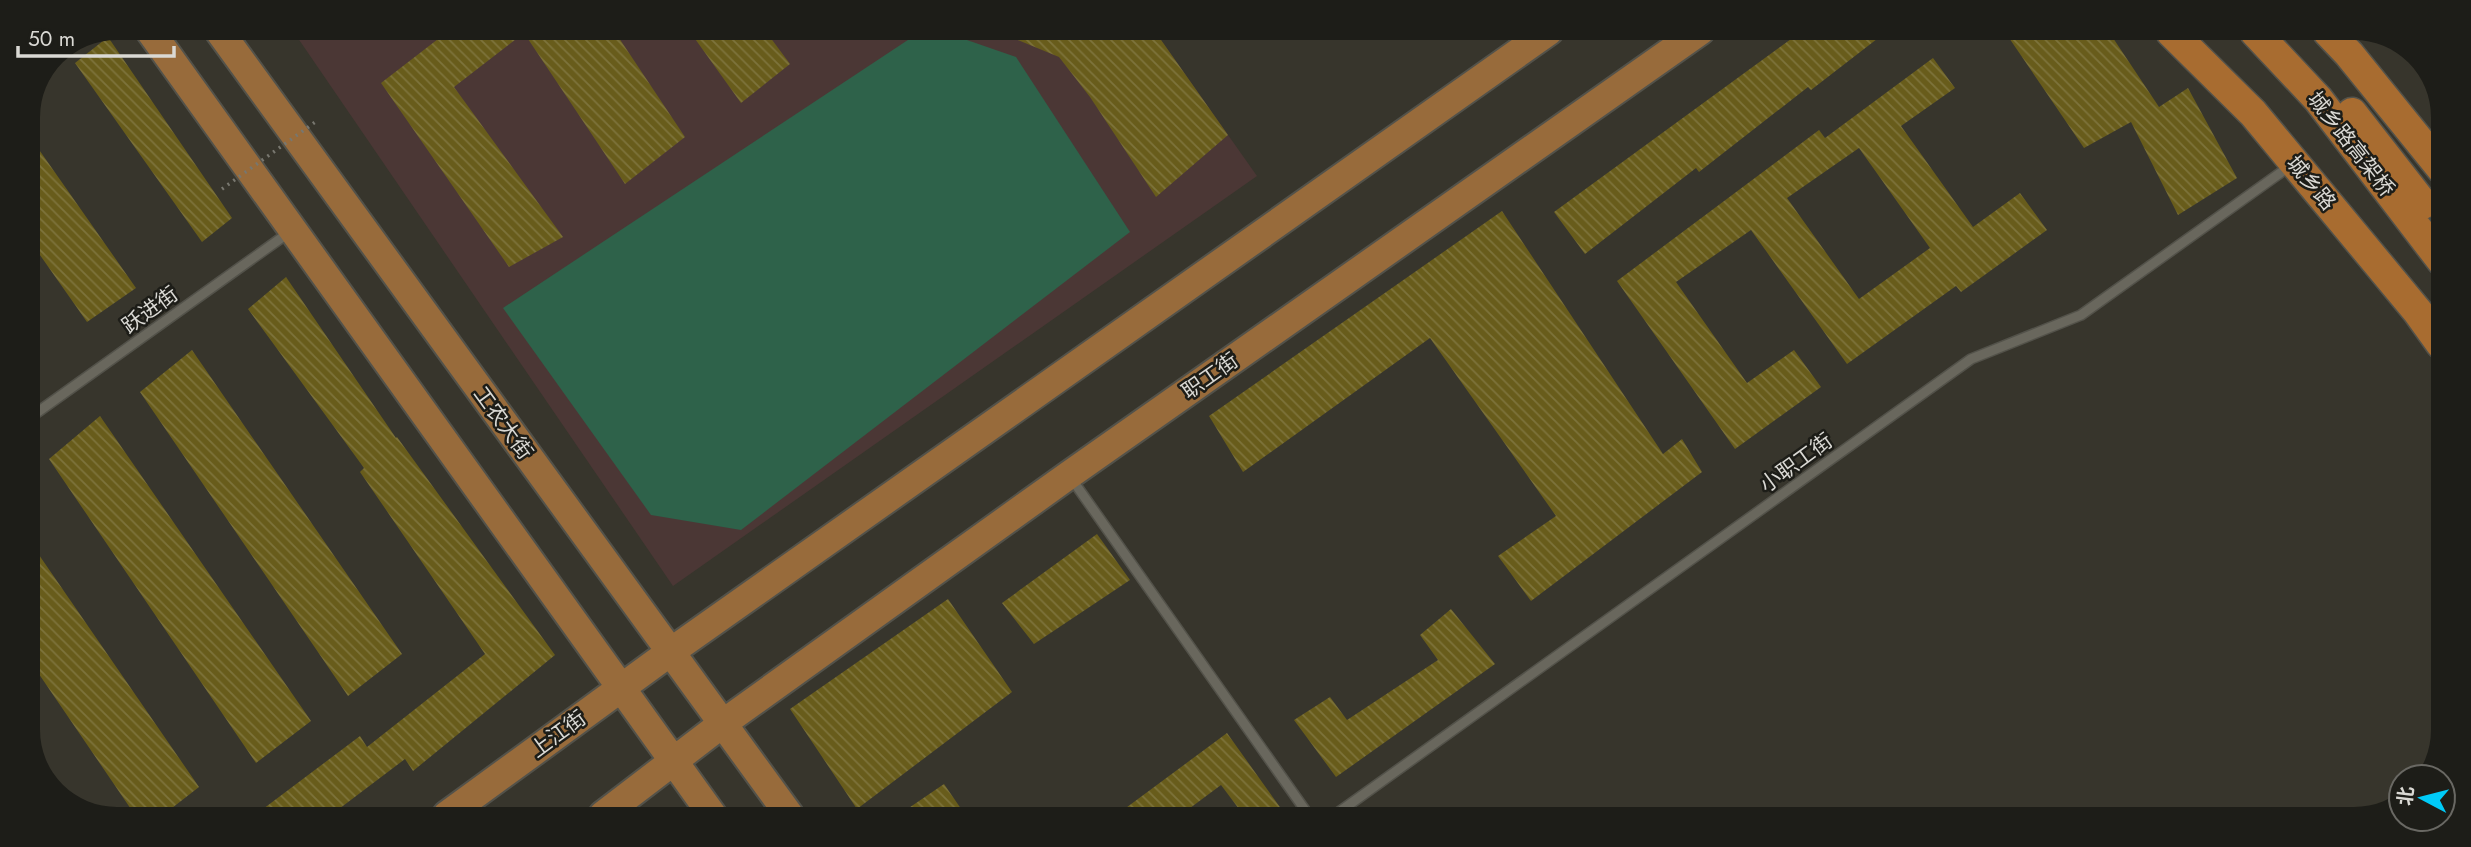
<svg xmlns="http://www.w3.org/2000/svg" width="2471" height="847" font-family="Jost,'Noto Sans SC',sans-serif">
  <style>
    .education { fill: #4b3735 }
    .green { fill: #2e624a }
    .building { fill: url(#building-back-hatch); fill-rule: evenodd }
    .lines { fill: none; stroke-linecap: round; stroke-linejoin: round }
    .service-casing { stroke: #53524a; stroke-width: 12 }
    .primary-casing { stroke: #53524a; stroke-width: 32 }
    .trunk-casing { stroke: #53524a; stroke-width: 33 }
    .service { stroke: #69675d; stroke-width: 9 }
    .primary { stroke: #986b3b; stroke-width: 28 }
    .trunk { stroke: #a86c30; stroke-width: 30 }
    .path-bridge { stroke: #78776f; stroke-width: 3.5; stroke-dasharray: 2 5; stroke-linecap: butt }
    .labels { text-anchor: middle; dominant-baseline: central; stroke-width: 5; stroke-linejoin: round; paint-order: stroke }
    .street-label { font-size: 21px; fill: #dad9d4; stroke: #1d1d18 }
  </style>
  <defs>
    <pattern id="building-back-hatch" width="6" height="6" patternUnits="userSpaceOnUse" patternTransform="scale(1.75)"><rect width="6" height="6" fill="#685c1b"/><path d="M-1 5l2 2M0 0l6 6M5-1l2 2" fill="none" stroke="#7d733b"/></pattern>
  </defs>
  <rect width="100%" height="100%" fill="#37352c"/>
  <path class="education" d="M291,28L1154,30L1257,176L673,586Z"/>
  <path class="green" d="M923,30H938L1016,57L1130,232L741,530L651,515L503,308Z"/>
  <path class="building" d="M451,29H613L685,137L625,184L524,33L454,87L563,237L509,267L381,83Z
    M688,29H764L790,64L741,103Z
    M994,30H1154L1228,135L1156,197L1090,97L1059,57Z
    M1802,31L1886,32L1811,90L1808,87L1699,172L1696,168L1585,254L1554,212Z
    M2005,32H2109L2159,107L2188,88L2237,178L2178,215L2131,122L2084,148Z
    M108,37L232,218L202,242L75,63Z
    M1933,58L1955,88L1901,126L1973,227L2020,193L2047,230L1961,292L1956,286L1847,364L1751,230L1676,282L1747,383L1794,350L1821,387L1735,449L1617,281L1819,130L1825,138ZM1859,148L1930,248L1859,299L1787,198Z
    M28,134L136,288L87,322L28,238Z
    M1502,211L1663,454L1682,439L1702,472L1531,601L1498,556L1556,516L1430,338L1243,472L1209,416Z
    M286,277L396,438L397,437L555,655L413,771L405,759L331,815H255L360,736L367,747L485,654L360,472L364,468L248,309Z
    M192,350L402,654L348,696L140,392Z
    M100,416L311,721L256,763L49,459Z
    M1097,534L1130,580L1034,644L1002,603Z
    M28,539L199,787L163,815H135L28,658Z
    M948,599L1012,692L857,809L790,709Z
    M1451,609L1495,664L1336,777L1294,720L1330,697L1347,720L1438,660L1420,635Z
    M1227,733L1287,817H1245L1221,785L1178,817L1115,816Z
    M944,784L966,816H897Z"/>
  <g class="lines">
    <g class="service-casing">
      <path id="service" d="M28,419L291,231
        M1071,478L1310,817
        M1332,817L1971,359L2081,315L2290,166"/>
    </g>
    <g class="primary-casing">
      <path id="primary" d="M148,28L713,816
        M217,28L790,816
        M447,815L669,653L1549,31
        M603,815L722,724L1069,475L1700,31"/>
    </g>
    <g class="trunk-casing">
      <path id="trunk" d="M2171,32L2253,113L2418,312L2441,344
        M2255,32L2318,99L2442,261
        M2328,32L2349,54L2442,169
        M2352,113L2423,204"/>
    </g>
    <use href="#service" class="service"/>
    <use href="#primary" class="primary"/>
    <use href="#trunk" class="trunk"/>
    <path class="path-bridge" d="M222,189L318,120"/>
  </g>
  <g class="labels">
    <g class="street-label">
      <text transform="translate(2351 144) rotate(52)">城乡路高架桥</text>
      <text transform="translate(2311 183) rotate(50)">城乡路</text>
      <text transform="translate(150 310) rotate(-36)">跃进街</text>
      <text transform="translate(1210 376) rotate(-35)">职工街</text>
      <text transform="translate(503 423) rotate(54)">工农大街</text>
      <text transform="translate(1796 463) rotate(-36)">小职工街</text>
      <text transform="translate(558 734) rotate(-36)">上江街</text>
    </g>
  </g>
  <path d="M0 0H2471V847H0ZM117 40H2354A77 77 0 0 1 2431 117V730A77 77 0 0 1 2354 807H117A77 77 0 0 1 40 730V117A77 77 0 0 1 117 40Z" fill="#1d1d18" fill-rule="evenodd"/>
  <g transform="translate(2422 798) rotate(277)"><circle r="33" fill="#1d1d18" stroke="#696863" stroke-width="2"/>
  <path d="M0-5L12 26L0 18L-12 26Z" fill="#00cbf8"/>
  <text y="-10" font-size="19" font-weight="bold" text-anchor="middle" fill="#dad9d4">北</text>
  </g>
  <path d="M18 46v10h156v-10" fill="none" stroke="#dad9d4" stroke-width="3.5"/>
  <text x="28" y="46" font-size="21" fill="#dad9d4" stroke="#1d1d18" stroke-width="5" paint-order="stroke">50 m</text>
</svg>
